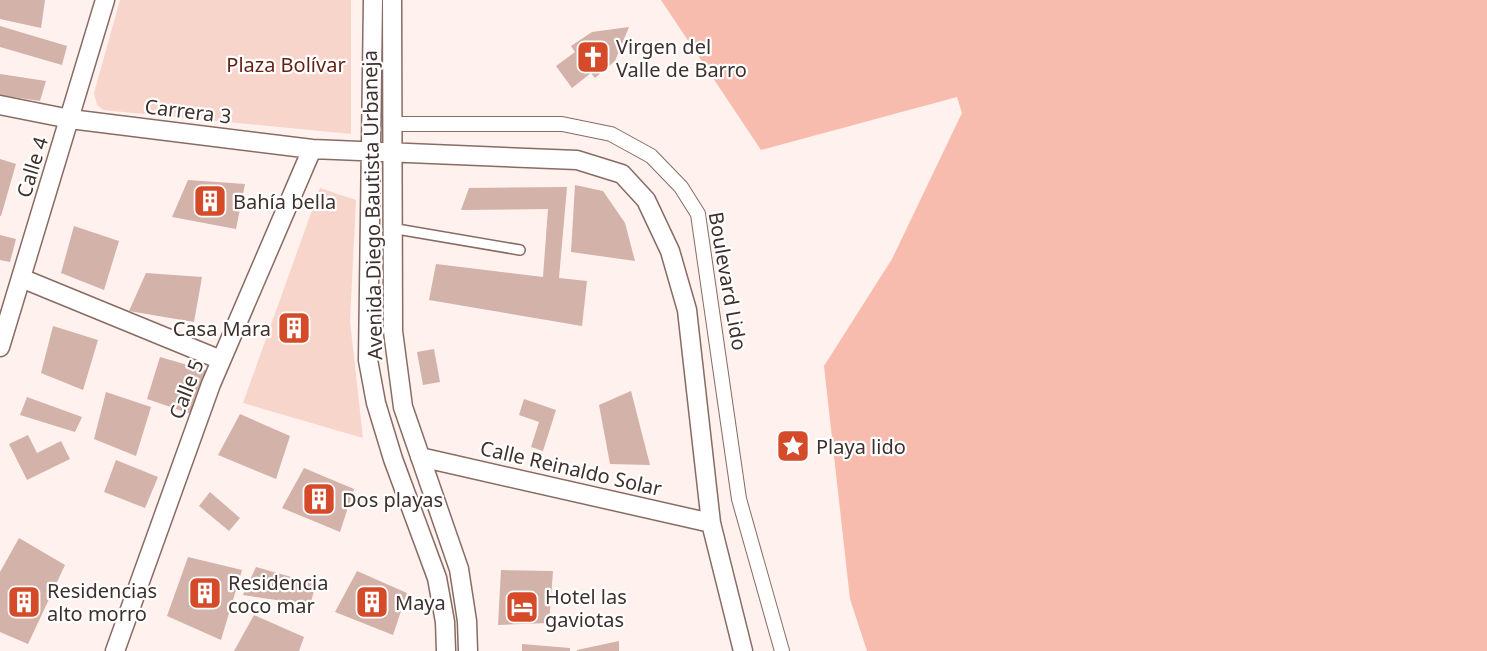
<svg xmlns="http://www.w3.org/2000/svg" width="1487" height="651" font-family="'Noto Sans',sans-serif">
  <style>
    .green { fill: #f8d5cb }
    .water { fill: #f7bcad }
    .building { fill: #d2b2a9 }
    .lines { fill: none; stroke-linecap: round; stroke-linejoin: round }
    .service-casing { stroke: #886b63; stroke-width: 12 }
    .pedestrian-casing { stroke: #886b63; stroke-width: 16 }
    .minor-casing { stroke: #886b63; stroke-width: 21 }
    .service { stroke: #fff; stroke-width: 9 }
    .pedestrian { stroke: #fff; stroke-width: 14 }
    .minor { stroke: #fff; stroke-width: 18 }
    .labels { text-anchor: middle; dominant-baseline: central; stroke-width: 4.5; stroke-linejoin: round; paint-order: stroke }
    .poi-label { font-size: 20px; fill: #3d302d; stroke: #fff; text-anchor: start }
    .park-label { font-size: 20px; fill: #631f0f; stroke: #fff }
    .street-label { font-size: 20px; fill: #3d302d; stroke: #fff }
  </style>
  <rect width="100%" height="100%" fill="#fff1ed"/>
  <path class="green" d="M120,0H351V134L103,110L97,105L94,93Z
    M320,188L356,200L350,321L363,438L243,403Z"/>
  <path class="water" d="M661,0H1487V651H867L850,599L824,366L892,259L962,113L957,97L761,150Z"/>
  <path class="building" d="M0,0H45L41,28L0,19Z
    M0,26L67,46L62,65L0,47Z
    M629,27L615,61L595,78L591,73L572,88L556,66L575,52L571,46L592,32Z
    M0,74L46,81L40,101L0,95Z
    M0,159L16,164L1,216H0Z
    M188,180L245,184L236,229L172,217Z
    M575,185L603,191L625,223L635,261L571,252Z
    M567,187L559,278L587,281L582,326L429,300L436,264L543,277L548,209L461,210L469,188Z
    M74,226L119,241L104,290L61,273Z
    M0,235L16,239L10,262L0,260Z
    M146,273L202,277L194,322L129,311Z
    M280 326a14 14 0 1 1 28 0a14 14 0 1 1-28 0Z
    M53,326L98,340L83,390L41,373Z
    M434,349L440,382L423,385L417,352Z
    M160,357L208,371L194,415L147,399Z
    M631,391L650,465L610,464L599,405Z
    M106,392L151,407L136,456L94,439Z
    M27,397L82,417L75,432L20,415Z
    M524,399L556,410L543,451L531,447L539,422L519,415Z
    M240,414L290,436L276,479L218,455Z
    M28,435L37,453L61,441L70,459L27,480L9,444Z
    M116,460L158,477L145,508L104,492Z
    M304,468L354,489L340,532L282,508Z
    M210,492L240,518L229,531L199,506Z
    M19,538L65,565L28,644L0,632V572Z
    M188,557L242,570L221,640L167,616Z
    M256,567L316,584L310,605L243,595Z
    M501,570L553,571L549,623L498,625Z
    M357,571L407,593L393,635L335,612Z
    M254,615L304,637L299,651H234Z
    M619,641V651H577V650Z
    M522,644L570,648V651H522Z"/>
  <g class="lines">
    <g class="service-casing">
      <path id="service" d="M391,228L520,250"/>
    </g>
    <g class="pedestrian-casing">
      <path id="pedestrian" d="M392,124H562L611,134L651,156L681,187L698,214L739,499L782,651"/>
    </g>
    <g class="minor-casing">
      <path id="minor" d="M373,0L368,360L376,403L393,459L437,578L445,622L446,651
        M392,0L393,331L403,407L459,569L467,621L468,651
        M0,105L70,119L312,149L577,160L622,174L646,200L670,251L687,310L711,523L743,651
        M21,278L221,360
        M0,347L105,0
        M420,457L711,523
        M115,651L211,384L312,149"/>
    </g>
    <use href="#service" class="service"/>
    <use href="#pedestrian" class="pedestrian"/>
    <use href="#minor" class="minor"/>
  </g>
  <defs>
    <g id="church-square" transform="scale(1.725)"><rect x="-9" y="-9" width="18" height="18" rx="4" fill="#d54b2a" stroke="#fff"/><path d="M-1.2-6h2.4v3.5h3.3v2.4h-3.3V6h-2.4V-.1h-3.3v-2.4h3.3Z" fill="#fff"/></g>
    <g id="building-square" transform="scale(1.725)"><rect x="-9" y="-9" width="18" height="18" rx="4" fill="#d54b2a" stroke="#fff"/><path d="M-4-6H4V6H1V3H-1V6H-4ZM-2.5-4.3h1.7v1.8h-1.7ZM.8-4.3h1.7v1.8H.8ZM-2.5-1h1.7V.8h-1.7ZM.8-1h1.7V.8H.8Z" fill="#fff"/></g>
    <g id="sight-square" transform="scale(1.725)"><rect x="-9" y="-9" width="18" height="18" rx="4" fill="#d54b2a" stroke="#fff"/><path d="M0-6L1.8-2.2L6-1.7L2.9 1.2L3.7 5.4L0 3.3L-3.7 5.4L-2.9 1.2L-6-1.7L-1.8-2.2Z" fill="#fff"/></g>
    <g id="hotel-square" transform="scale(1.725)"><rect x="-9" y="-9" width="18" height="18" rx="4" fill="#d54b2a" stroke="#fff"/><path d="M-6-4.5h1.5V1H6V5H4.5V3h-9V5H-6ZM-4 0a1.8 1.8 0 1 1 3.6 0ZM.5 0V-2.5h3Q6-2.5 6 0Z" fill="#fff"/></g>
  </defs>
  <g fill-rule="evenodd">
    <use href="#church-square" x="593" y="57"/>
    <use href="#building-square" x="210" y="201"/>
    <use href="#building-square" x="294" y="328"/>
    <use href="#sight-square" x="793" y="446"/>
    <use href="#building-square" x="319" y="499"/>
    <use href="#building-square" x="205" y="593"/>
    <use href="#building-square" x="24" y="602"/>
    <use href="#building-square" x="372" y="602"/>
    <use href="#hotel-square" x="522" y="607"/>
  </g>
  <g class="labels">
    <g class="poi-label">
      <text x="616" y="46">Virgen del<tspan x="616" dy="23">Valle de Barro</tspan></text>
      <text x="233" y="201">Bahía bella</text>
      <text x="271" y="328" text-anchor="end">Casa Mara</text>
      <text x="816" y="446">Playa lido</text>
      <text x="342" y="499">Dos playas</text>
      <text x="228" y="582">Residencia<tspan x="228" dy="23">coco mar</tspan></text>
      <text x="47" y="590">Residencias<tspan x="47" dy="23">alto morro</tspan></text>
      <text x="545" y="596">Hotel las<tspan x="545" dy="23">gaviotas</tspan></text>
      <text x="395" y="602">Maya</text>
    </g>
    <g class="park-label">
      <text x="286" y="64">Plaza Bolívar</text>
    </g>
    <g class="street-label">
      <text transform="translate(188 111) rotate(7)">Carrera 3</text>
      <text transform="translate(32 167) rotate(-73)">Calle 4</text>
      <text transform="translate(372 205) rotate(-91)">Avenida Diego Bautista Urbaneja</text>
      <text transform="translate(728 281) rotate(80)">Boulevard Lido</text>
      <text transform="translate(186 389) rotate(-69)">Calle 5</text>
      <text transform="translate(571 468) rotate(13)">Calle Reinaldo Solar</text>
    </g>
  </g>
</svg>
